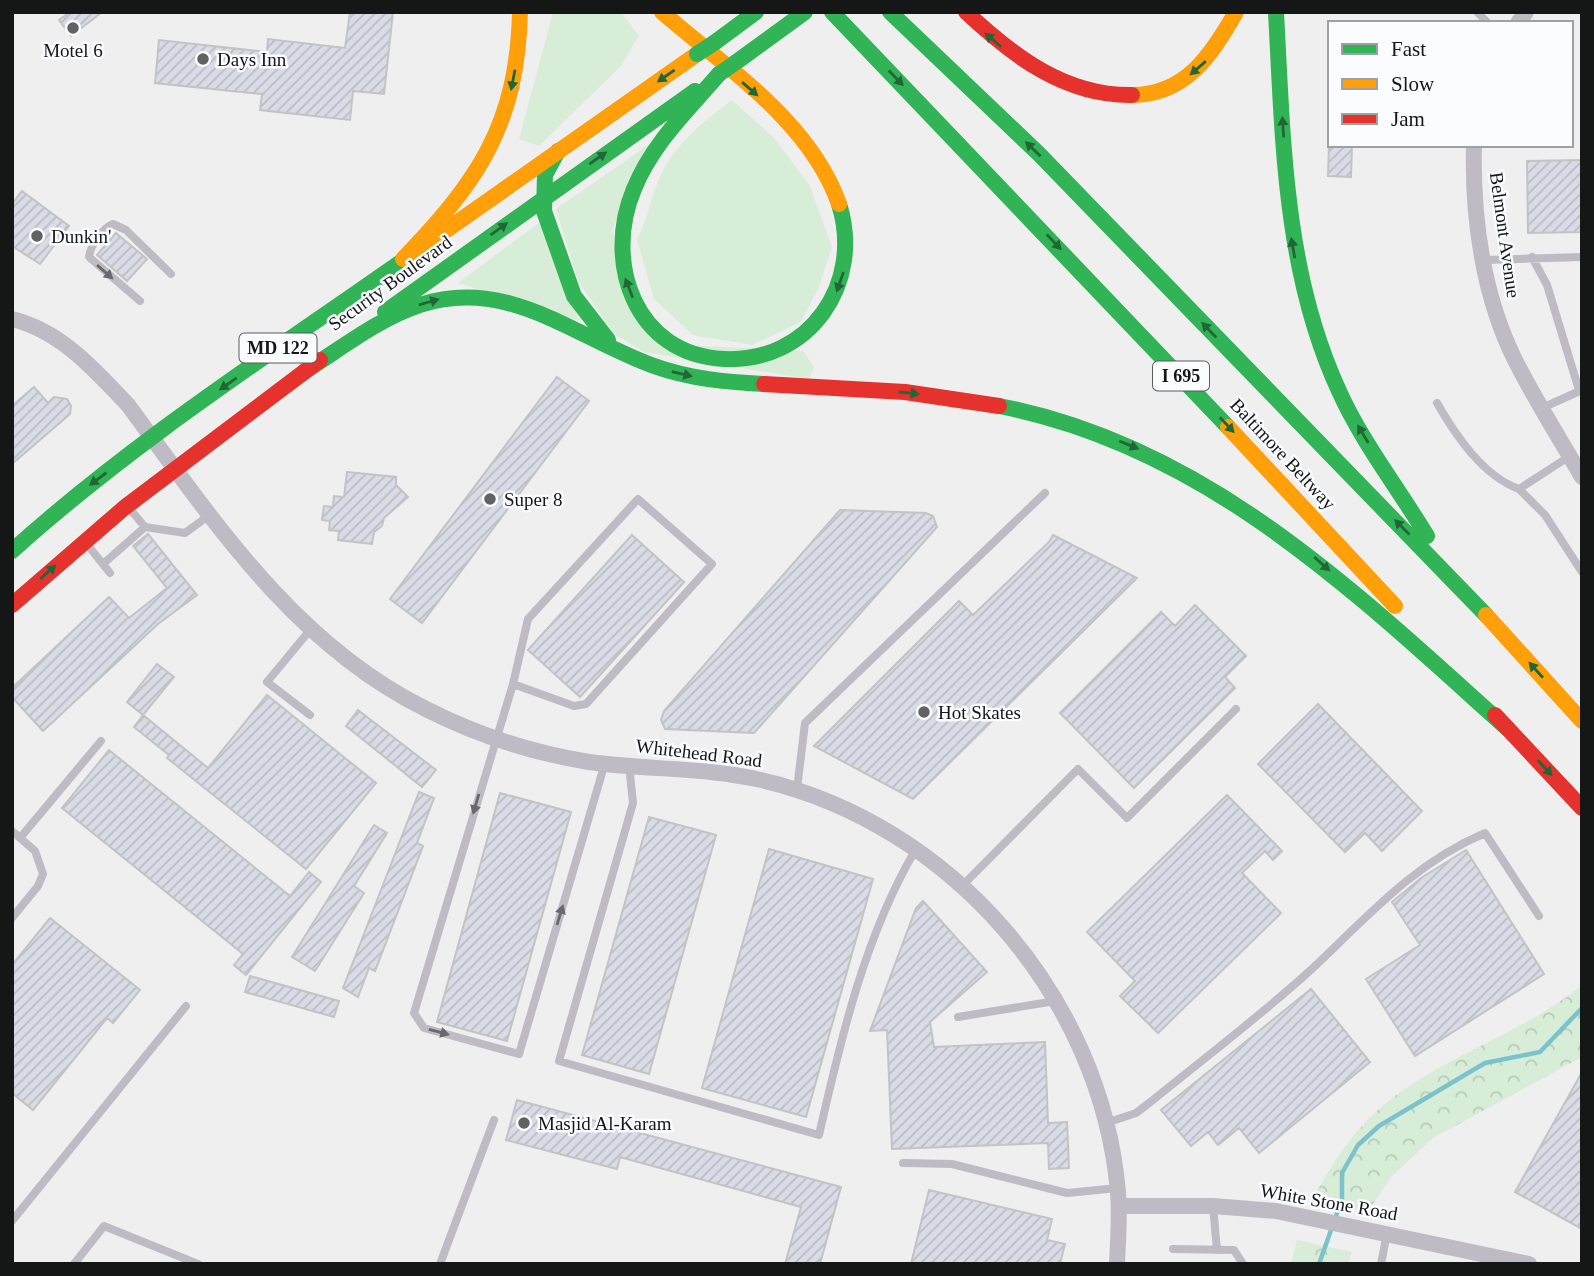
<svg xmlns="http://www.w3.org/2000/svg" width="1594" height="1276" font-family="Georgia,serif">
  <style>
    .grass { fill: #d7edd7 }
    .park { fill: url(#park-crowns) }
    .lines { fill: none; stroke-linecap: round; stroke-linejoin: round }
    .stream { stroke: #7bc2cd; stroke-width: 4.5 }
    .building { fill: url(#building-hatch); stroke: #c3c3c4; stroke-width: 2 }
    .lane { stroke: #bebbc4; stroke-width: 8 }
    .street { stroke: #bebbc4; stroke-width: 16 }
    .fast { stroke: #30b455; stroke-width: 16 }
    .slow { stroke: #ff9f0a; stroke-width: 16 }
    .jam { stroke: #e5322d; stroke-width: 16 }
    .fast-bridge { stroke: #30b455; stroke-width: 16 }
    .oneway { fill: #226536 }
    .oneway2 { fill: #6a686d }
    .poi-dot { fill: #616262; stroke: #fbfcff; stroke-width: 2.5 }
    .labels { text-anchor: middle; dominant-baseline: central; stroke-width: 5; stroke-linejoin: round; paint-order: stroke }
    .shield { fill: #fbfcff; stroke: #5a5b5c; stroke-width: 2 }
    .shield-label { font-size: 18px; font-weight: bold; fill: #151616 }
    .poi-label { font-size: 19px; fill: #151616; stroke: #fbfcff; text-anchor: start }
    .street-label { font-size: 19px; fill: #151616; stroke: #fbfcff }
  </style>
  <defs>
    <pattern id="park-crowns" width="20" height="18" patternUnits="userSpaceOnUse" patternTransform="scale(1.75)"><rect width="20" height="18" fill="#d7edd7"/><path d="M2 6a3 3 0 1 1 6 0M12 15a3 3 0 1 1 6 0" fill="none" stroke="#b8cab8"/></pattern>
    <pattern id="building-hatch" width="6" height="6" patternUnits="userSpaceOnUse" patternTransform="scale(1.75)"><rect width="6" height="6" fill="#d9dce6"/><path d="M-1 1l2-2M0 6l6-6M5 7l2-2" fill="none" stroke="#b9bcc5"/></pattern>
  </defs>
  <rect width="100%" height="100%" fill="#efeff0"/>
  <path class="grass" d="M553,12H621L639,36L620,67L539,146L519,139Z
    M732,100L775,139L810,186L832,247L818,289L801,322L752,345L693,335L654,299L637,240C648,218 651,196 661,174C677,142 704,121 732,100Z
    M651,143L612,230L662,344L803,351L814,367L809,379L644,352L614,334L578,281L556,209Z
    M540,222L580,321L458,283Z"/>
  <path class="park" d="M1582,985V1057L1433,1138L1391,1177L1368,1212L1312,1200C1330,1167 1349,1136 1378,1110C1437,1057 1520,1036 1582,985Z
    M1297,1240L1351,1252L1348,1264H1291Z"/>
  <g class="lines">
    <path class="stream" d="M1319,1264L1342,1199V1173L1358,1145L1379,1126L1485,1063L1540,1052L1582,1008"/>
  </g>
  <path class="building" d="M70,12H102L71,36L59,20Z
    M350,12H393L384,94L353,91L350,120L260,110L262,94L155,83L159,40L267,52L268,39L345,48Z
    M1329,145H1352L1351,177L1328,176Z
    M1582,160V232L1528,233L1527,161Z
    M22,191L69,226L40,264L12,246V204Z
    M116,233L147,259L127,281L97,255Z
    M557,377L589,401L422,623L390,599Z
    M34,387L48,403L54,397L67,399L71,406L70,414L12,464V406Z
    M347,472L396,477V485L408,497L384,518L382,526L374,532L372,544L338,540L339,531L329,530L330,521L322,520L324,506L333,507L334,496L344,497Z
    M840,510L926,513L933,516L937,527L754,733L665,729L661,720L664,711Z
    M148,534L197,595L158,624L43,731L12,697V688L109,597L129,618L167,588L133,546Z
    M632,535L684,582L580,697L528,650Z
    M1053,535L1137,578L913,799L814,746L959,601L973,615L1049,542Z
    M1195,605L1246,656L1225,677L1235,688L1134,788L1060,713L1161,612L1175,626Z
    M157,664L174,677L143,715L127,702Z
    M267,695L376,783L306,869L167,758L169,755L134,727L143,715L208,768Z
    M1318,704L1422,811L1382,851L1365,833L1345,852L1258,764Z
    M358,710L436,770L422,787L346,726Z
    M109,750L290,896L309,872L321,882L246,975L234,965L243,954L62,808Z
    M419,792L434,798L417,843L423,846L375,971L369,968L358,997L343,988Z
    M500,793L571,812L507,1041L437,1022Z
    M1227,795L1282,851L1273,860L1265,851L1242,873L1281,913L1158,1033L1120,996L1135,981L1087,932Z
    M649,817L716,835L649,1074L582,1055Z
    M374,825L387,833L354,886L364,893L315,971L292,957Z
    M769,849L873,879L806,1117L702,1088Z
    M1466,850L1544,974L1415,1056L1366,979L1420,945L1392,902L1421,878Z
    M923,901L987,972L930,1022L934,1047L1045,1042L1048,1123L1067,1122L1069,1168L1049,1169L1048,1143L892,1149L887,1030L870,1031L916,908Z
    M50,918L140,990L113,1023L107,1018L33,1110L12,1093V965Z
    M250,976L339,1001L334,1017L245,992Z
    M1311,989L1370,1062L1259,1153L1239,1128L1218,1145L1208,1132L1191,1146L1161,1110Z
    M1582,1072V1229L1515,1192Z
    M517,1100L841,1187L820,1264H785L801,1207L620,1157L617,1169L506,1140Z
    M929,1190L1052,1219L1047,1240L1065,1244L1060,1264H911Z"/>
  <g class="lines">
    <path class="lane" d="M1477,12L1488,23
      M1532,257L1547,285L1579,390
      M1484,260L1582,257
      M140,301L89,257C90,246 102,229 113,224L126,230L171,274
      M1437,403C1456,436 1483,476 1519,489L1570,456
      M1542,408L1582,390
      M1519,489L1545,515L1582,572
      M129,508L145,527
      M86,543L110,573
      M103,564L145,527L185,533L211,514
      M513,684L574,706L586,704L712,564L638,499L528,619L513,684L414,1013L424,1028L519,1054L605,763
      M310,715L267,682L310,630
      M629,765L633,803L559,1061L819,1135C841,1038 865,935 916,849
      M797,789L805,723L1045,493
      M12,831L35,851L43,874L38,886L12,918
      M20,838L101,741
      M963,885L1078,769L1127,818L1236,709
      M958,1017L1055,1001
      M1106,1123L1136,1113L1153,1100C1207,1056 1263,1014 1314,967C1370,914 1413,864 1485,833L1539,916
      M903,1163L952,1164L1067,1193L1118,1188
      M1213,1206L1217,1250
      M12,1221L186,1006
      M1173,1249L1234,1250L1243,1264
      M74,1264L104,1226L198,1264
      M440,1264L494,1120
      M1381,1264L1387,1233"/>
    <path class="street" d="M1518,23L1526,12
      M1474,145C1472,217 1483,296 1515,360C1535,400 1560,439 1582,477
      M12,319C61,331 95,370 128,405C213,520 294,644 426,709C477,735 533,753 589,762C646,770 704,767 761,780C951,824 1101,997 1118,1192C1120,1216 1118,1240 1117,1264
      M1119,1206H1213L1276,1211L1529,1264"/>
    <path class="fast" d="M832,12L1228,427
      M890,12L1039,154L1486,615
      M1276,12C1283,141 1284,272 1339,391C1362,442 1398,488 1427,536
      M714,43L756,12
      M735,63L805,12
      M719,74C688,110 652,144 634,189C603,262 635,355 724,359C810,363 864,283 839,204
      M558,151L545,175L544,211L574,296L608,340
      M385,312L695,91
      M305,371C342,348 378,319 420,305C508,276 576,338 654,366C690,379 727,382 764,384
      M999,406C1207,446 1356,593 1508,729
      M12,551C134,441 273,352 408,257"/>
    <path class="slow" d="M662,12C726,68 810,121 839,204
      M1132,95C1186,95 1212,54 1236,12
      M408,257L697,54
      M403,259C479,180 517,125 520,12
      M1228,427L1395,606
      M1486,615L1582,721"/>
    <path class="jam" d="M966,12C1013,56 1065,96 1132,95
      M764,384L905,392L999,406
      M12,605L124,508L320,360
      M1495,715L1582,808"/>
    <path class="fast-bridge" d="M697,54L714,43
      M719,74L735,63"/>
  </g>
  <defs><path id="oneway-solid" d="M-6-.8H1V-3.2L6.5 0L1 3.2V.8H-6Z" transform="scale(1.75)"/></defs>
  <g class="oneway">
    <use href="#oneway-solid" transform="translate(993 40) rotate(-140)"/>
    <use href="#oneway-solid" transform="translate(1198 68) rotate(139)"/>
    <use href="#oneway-solid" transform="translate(666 76) rotate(145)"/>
    <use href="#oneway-solid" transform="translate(896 78) rotate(46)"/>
    <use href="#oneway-solid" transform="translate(513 80) rotate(101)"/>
    <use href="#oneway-solid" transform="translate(750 89) rotate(41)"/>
    <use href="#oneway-solid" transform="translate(1283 127) rotate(-94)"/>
    <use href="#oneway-solid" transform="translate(1033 149) rotate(-136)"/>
    <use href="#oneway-solid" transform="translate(598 158) rotate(-35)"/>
    <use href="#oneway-solid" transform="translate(499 229) rotate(-36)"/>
    <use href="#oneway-solid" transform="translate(1054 242) rotate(46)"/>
    <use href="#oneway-solid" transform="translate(1293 248) rotate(-100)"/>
    <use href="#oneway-solid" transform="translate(840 282) rotate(109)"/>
    <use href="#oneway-solid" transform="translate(629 288) rotate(-111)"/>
    <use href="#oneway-solid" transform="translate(429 302) rotate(-16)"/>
    <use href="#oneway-solid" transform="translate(1209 330) rotate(-134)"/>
    <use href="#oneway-solid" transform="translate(682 374) rotate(13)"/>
    <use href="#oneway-solid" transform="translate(228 384) rotate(145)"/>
    <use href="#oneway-solid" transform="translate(909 393) rotate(6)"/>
    <use href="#oneway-solid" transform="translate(1227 425) rotate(47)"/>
    <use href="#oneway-solid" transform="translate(1363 434) rotate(-121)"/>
    <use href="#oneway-solid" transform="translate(1129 445) rotate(22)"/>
    <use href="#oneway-solid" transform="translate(98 479) rotate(143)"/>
    <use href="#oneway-solid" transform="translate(1402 527) rotate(-135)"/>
    <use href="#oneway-solid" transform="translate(1322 564) rotate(42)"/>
    <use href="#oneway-solid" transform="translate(48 572) rotate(-42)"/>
    <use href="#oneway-solid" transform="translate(1536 670) rotate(-132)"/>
    <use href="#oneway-solid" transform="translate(1545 768) rotate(47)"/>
  </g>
  <g class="oneway2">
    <use href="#oneway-solid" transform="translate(105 272) rotate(41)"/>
    <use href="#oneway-solid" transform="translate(476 804) rotate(106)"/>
    <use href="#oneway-solid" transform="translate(560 915) rotate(-73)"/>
    <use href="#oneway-solid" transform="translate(439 1032) rotate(15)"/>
  </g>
  <g class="poi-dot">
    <circle cx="73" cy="28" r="7"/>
    <circle cx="203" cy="59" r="7"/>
    <circle cx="37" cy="236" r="7"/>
    <circle cx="490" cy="499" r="7"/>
    <circle cx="924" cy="712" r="7"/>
    <circle cx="524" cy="1123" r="7"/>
  </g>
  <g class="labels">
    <g class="shield">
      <rect x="239.5" y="333.5" width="77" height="29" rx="5"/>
      <rect x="1153" y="361.5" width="56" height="29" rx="5"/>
    </g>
    <g class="shield-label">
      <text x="278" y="348">MD 122</text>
      <text x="1181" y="376">I 695</text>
    </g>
    <g class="poi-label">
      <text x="73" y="50" text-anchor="middle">Motel 6</text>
      <text x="217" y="59">Days Inn</text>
      <text x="51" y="236">Dunkin'</text>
      <text x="504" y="499">Super 8</text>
      <text x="938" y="712">Hot Skates</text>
      <text x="538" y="1123">Masjid Al-Karam</text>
    </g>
    <g class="street-label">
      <text transform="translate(1505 235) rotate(82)">Belmont Avenue</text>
      <text transform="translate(390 283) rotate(-36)">Security Boulevard</text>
      <text transform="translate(1283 454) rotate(47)">Baltimore Beltway</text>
      <text transform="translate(699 753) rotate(7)">Whitehead Road</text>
      <text transform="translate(1329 1202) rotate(10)">White Stone Road</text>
    </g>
  </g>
  <rect width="1594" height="1276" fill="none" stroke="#151616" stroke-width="28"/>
  <rect x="1328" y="21" width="245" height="126" fill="#fbfcff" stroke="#9fa0a2" stroke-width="2"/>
  <rect x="1342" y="44" width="35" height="10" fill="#30b455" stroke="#9fa0a2" stroke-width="2"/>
  <text x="1391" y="56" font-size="21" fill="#151616">Fast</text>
  <rect x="1342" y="79" width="35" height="10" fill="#ff9f0a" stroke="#9fa0a2" stroke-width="2"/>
  <text x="1391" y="91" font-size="21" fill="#151616">Slow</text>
  <rect x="1342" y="114" width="35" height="10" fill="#e5322d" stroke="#9fa0a2" stroke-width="2"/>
  <text x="1391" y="126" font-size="21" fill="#151616">Jam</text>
</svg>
